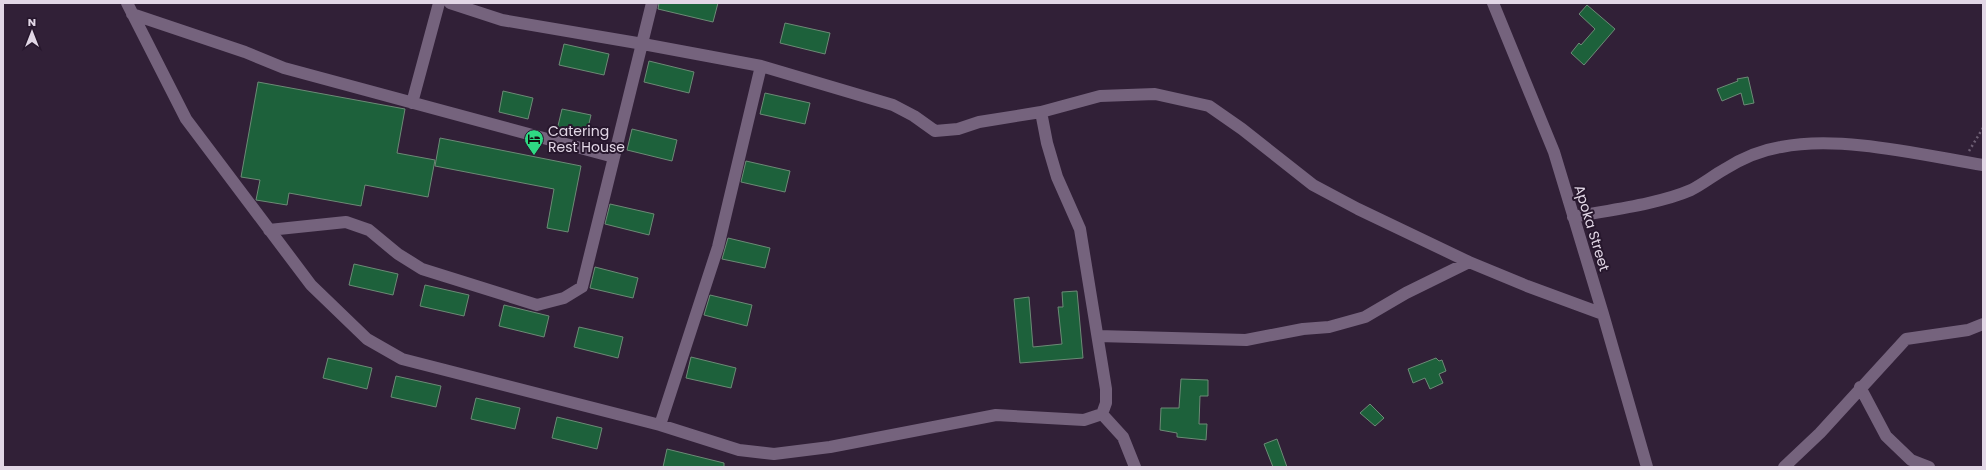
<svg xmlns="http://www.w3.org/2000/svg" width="1986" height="470" font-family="Poppins,sans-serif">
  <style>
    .building { fill: #1d613b; stroke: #6c8a76 }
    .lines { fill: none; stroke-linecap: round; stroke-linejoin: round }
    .path { stroke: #6e5f74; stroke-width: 2.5; stroke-dasharray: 2 3; stroke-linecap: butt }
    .minor { stroke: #75637d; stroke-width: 12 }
    .labels { text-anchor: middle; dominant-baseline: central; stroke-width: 4; stroke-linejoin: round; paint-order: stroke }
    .poi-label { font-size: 14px; fill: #e2d7e6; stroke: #27172d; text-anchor: start }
    .street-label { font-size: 14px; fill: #e2d7e6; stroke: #27172d }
  </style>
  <rect width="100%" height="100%" fill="#312037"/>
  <path class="building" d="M659,3H718L713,22L658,9Z
    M1587,5L1615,29L1584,65L1571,53L1579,43L1581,45L1595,29L1579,14Z
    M785,23L830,33L825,54L780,43Z
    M564,44L609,54L604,75L559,65Z
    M649,61L694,72L689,93L644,82Z
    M1748,77L1754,103L1744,105L1741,93L1722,101L1717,89L1738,81L1737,79Z
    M258,82L405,109L397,153L435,160L428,197L365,185L361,206L289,193L287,205L256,200L260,180L241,177Z
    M503,91L533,98L528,119L499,112Z
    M765,93L810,103L805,124L760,114Z
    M562,109L591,115L586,136L557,130Z
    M632,129L677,140L672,161L627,150Z
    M440,138L581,166L568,232L547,228L554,189L435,166Z
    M746,161L790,171L785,192L741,182Z
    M610,204L654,214L649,235L605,224Z
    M728,238L770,248L765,268L722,259Z
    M354,264L398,274L393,295L349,285Z
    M595,267L638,278L633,298L590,288Z
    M425,285L469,295L464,316L420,306Z
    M1077,291L1083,358L1020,363L1014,299L1029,297L1033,347L1062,344L1058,307H1063L1062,292Z
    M710,295L752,305L747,326L704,315Z
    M504,305L549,316L544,337L499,326Z
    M579,327L623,337L618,358L574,347Z
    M691,357L736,368L731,388L686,378Z
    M328,358L372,368L367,389L323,378Z
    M1436,358L1439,361L1442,360L1446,371L1439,374L1443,383L1430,389L1425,378L1413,383L1408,369Z
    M396,376L441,386L436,407L391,397Z
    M1181,379L1208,380V396H1200L1199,424H1207L1206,440L1177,437V433L1160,430L1161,408H1179Z
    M476,398L520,408L515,429L471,419Z
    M1370,404L1384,418L1375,426L1360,413Z
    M557,417L602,428L597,449L552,438Z
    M1277,439L1287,467H1273L1264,444Z
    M667,449L724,463V467H663Z"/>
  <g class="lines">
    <path class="path" d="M1969,151L1983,128"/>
    <path class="minor" d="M127,3L186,119L311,285L367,339L402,359L660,425L739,450L774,454L830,447L996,415L1084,420L1102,414
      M450,3L502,20L643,44L761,66L893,105L914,116L935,131L958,129L979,122L1041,112L1100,96L1155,94L1209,106L1242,129L1313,185L1358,209L1469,262L1527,286L1603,314
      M1493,3L1554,152L1603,314L1647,467
      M132,14L245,52L284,68L614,157
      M412,103L439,3
      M1041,112L1047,143L1057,177L1080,229L1106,389V403L1102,414
      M1573,217C1609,210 1659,204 1691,190C1703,184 1714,175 1725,169C1741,159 1762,150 1781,147C1841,135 1922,155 1983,165
      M269,230L346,222L369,230L398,254L422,269L537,305L564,298L582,287L652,3
      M1098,336L1246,340L1303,329L1329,327L1365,317L1406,293L1469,262
      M1860,387L1886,436L1911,460L1929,467
      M1102,414L1123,437L1135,467
      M660,425L718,247L761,66
      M1784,467L1820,433L1906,339L1968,330L1983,324"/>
  </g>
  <defs>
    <g id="hotel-pin" transform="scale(1)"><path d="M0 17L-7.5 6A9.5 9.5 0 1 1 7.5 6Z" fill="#2fd883" stroke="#27172d"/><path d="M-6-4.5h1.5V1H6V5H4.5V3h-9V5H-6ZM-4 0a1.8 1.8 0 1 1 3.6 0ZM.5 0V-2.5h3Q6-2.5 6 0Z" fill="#111"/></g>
  </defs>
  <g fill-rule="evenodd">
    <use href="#hotel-pin" x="534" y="139"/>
  </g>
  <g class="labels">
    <g class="poi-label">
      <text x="548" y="131">Catering<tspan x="548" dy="16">Rest House</tspan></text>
    </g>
    <g class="street-label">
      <text transform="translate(1592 228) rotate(73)">Apoka Street</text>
    </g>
  </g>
  <rect width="1986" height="470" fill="none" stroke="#e2d7e6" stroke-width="8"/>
  <g transform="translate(32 32)" stroke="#27172d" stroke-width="3" paint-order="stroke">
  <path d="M0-3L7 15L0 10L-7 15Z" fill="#e2d7e6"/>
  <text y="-6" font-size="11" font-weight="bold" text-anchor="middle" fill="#e2d7e6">N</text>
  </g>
</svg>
